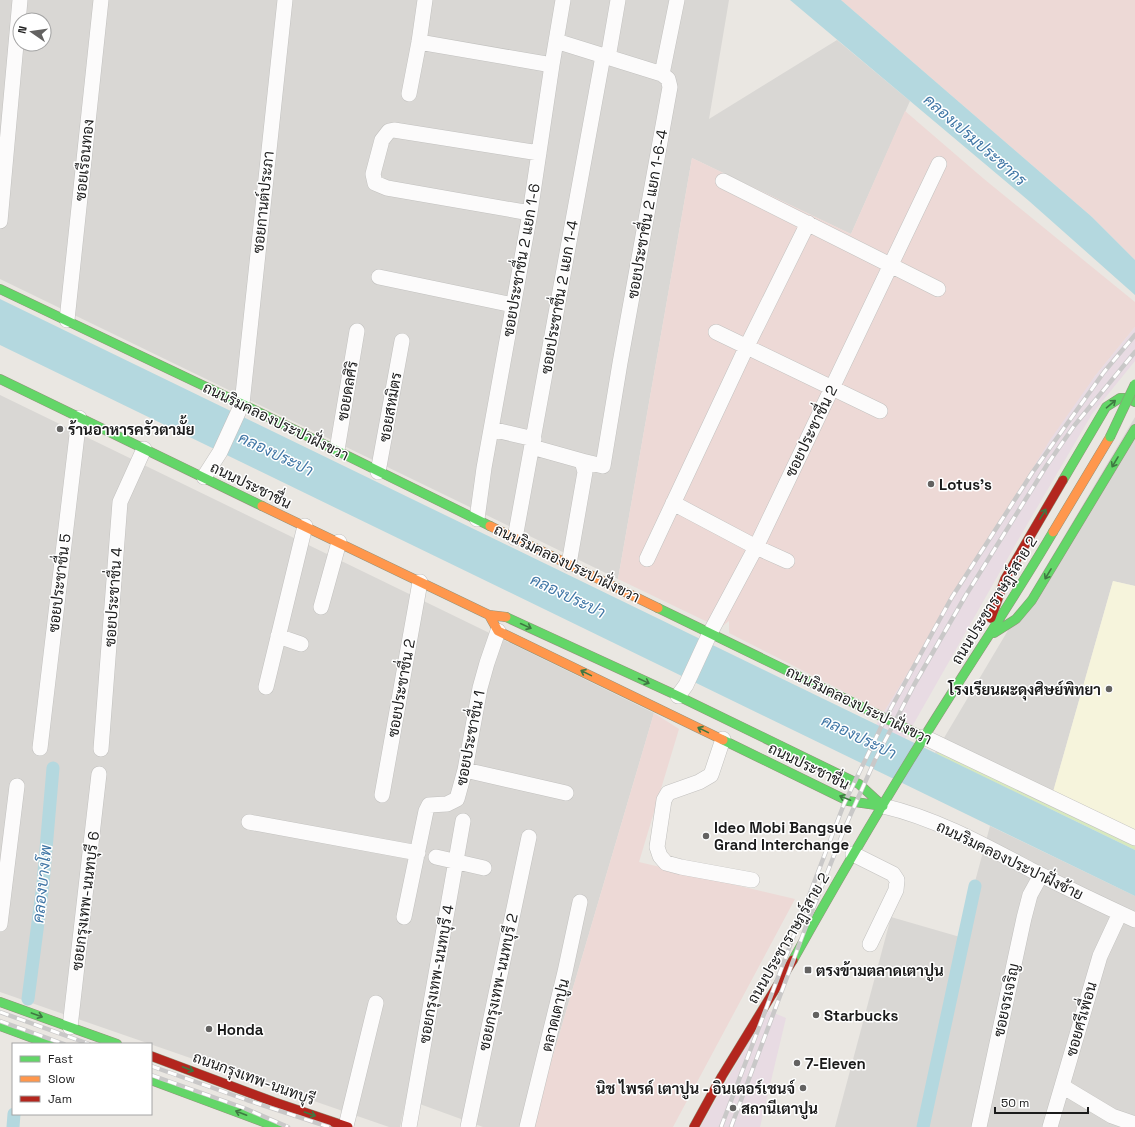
<svg xmlns="http://www.w3.org/2000/svg" width="1135" height="1127" font-family="'Space Grotesk',Sarabun,sans-serif">
  <style>
    .residential { fill: #d9d7d4; fill-rule: evenodd }
    .commercial { fill: #edd9d6 }
    .industrial { fill: #e8dbe3 }
    .education { fill: #f6f4dc }
    .grass { fill: #d7e9be }
    .water { fill: #b4d8df }
    .lines { fill: none; stroke-linecap: round; stroke-linejoin: round }
    .canal { stroke: #b4d8df; stroke-width: 13 }
    .street-casing { stroke: #c2c1bf; stroke-width: 16 }
    .fast-casing { stroke: #93937b; stroke-width: 10 }
    .slow-casing { stroke: #93937b; stroke-width: 10 }
    .jam-casing { stroke: #93937b; stroke-width: 10 }
    .street { stroke: #fcfbfb; stroke-width: 15 }
    .fast { stroke: #63d668; stroke-width: 9 }
    .slow { stroke: #ff974d; stroke-width: 9 }
    .jam { stroke: #b3261e; stroke-width: 9 }
    .rail-casing { stroke: #c9c8c8; stroke-width: 4.5 }
    .rail { stroke: #fff; stroke-width: 3; stroke-dasharray: 9; stroke-linecap: butt }
    .fast-bridge-casing { stroke: #93937b; stroke-width: 10; stroke-linecap: butt }
    .fast-bridge { stroke: #63d668; stroke-width: 9 }
    .oneway { stroke: #3f7842 }
    .poi-dot { fill: #636261; stroke: #fff; stroke-width: 1.5 }
    .labels { text-anchor: middle; dominant-baseline: central; stroke-width: 3; stroke-linejoin: round; paint-order: stroke }
    .street-label { font-size: 15px; fill: #1b1b1b; stroke: #fff }
    .poi-label { font-size: 15px; font-weight: bold; fill: #1b1b1b; stroke: #fff; text-anchor: start }
    .water-label { font-size: 16px; font-style: italic; fill: #4177a6; stroke: #fff }
  </style>
  <rect width="100%" height="100%" fill="#eae7e2"/>
  <path class="residential" d="M0,0H729L709,119L837,40L910,101L851,234L692,158L618,579L0,279ZM20,20H44V44H20Z
    M0,395L654,713L532,1127H483L406,1099L400,1127H389L0,992Z
    M1135,417V586L1113,581L1053,792L1046,807L935,753Z
    M990,826L1135,896V1127H835L891,917L960,937Z"/>
  <path class="commercial" d="M841,0H1135V260L1092,217Z
    M905,111L984,179L1135,302V327L1095,376L884,712L729,633V621L720,628L618,579L692,158L851,234Z
    M654,713L679,729L639,862L795,899L673,1127H532Z"/>
  <path class="industrial" d="M1135,327V361L1092,414L1021,535L905,739L876,725L1050,440L1095,376Z
    M767,1010L786,1018L760,1127H700Z"/>
  <path class="education" d="M1113,581L1135,586V832L1053,792Z"/>
  <path class="grass" d="M939,749L1135,842V850L937,754Z"/>
  <path class="water" d="M790,0H841L1092,217L1135,260V295L1029,201Z
    M0,299L1135,850V896L0,345Z"/>
  <g class="lines">
    <path class="canal" d="M28,999L43,884L53,768
      M13,1127L14,1114
      M923,1127L975,886"/>
    <g class="street-casing">
      <path id="street" d="M556,41L662,74L668,79L670,87L620,363L603,466L582,461
        M419,42L552,65
        M608,58L618,0
        M662,74L677,0
        M409,94L419,42L425,0
        M723,181L938,289
        M530,213L387,188L375,183L373,174L382,140L389,131L394,130L539,153
        M0,221L20,0
        M379,277L513,305
        M67,320L101,0
        M716,332L880,411
        M491,429L534,439
        M532,447L582,461L585,472L569,564
        M337,450L357,331
        M378,472L402,341
        M204,477L220,452L242,404L285,0
        M673,503L756,547L787,561
        M477,519L484,468L530,213L552,65L563,0
        M515,538L603,56
        M647,559L747,346L808,223
        M321,607L339,542
        M278,636L301,644
        M266,687L305,526
        M678,696L686,685L710,633L756,547L939,164
        M924,737L1135,838
        M723,739L711,775L699,782L668,793L664,800L657,847L660,856L666,863L681,867L752,880
        M40,748L79,418
        M101,749L120,502L144,449
        M465,770L566,793
        M382,795L420,582
        M883,806C935,818 984,845 1031,870C1065,887 1100,904 1135,920
        M249,822L418,853
        M853,854L893,874L897,880L896,890L870,944
        M436,857L484,868
        M404,917L426,811L429,805L447,804L457,799L465,770L480,688L487,663L498,631
        M0,924L17,786
        M70,1027L99,774
        M1062,1086L1112,1116L1135,1124
        M346,1126L376,1003
        M409,1127L463,821
        M468,1127L529,837
        M527,1127L565,972L580,902
        M979,1127L1024,918L1030,895L1041,875
        M1050,1127L1100,956L1120,913"/>
    </g>
    <g class="fast-casing">
      <path id="fast" d="M0,289L242,404L490,526
        M0,379L262,506
        M1063,480L1106,407L1120,398H1127L1135,402
        M658,608L924,737
        M506,617L678,696L859,784L883,806
        M994,633L1016,619L1032,600L1135,429
        M723,740L848,801L883,806
        M793,960C835,885 878,811 923,739C966,669 1012,602 1053,532
        M0,1002L117,1044
        M0,1026L49,1044
        M151,1080L277,1127"/>
    </g>
    <g class="slow-casing">
      <path id="slow" d="M262,506L489,615L506,617
        M490,526L658,608
        M1053,532L1110,437
        M489,615L498,631L723,740"/>
    </g>
    <g class="jam-casing">
      <path id="jam" d="M991,618L1005,579L1063,480
        M151,1056L274,1102L348,1127
        M694,1127L722,1076L793,960"/>
    </g>
    <use href="#street" class="street"/>
    <use href="#fast" class="fast"/>
    <use href="#slow" class="slow"/>
    <use href="#jam" class="jam"/>
    <g class="rail-casing">
      <path id="rail" d="M0,1012L89,1044
        M0,1021L64,1044
        M151,1066L247,1100L329,1127
        M151,1075L244,1108L288,1127
        M721,1127L844,804L885,719L952,597L1032,473L1104,372L1135,335
        M731,1127L805,929L846,825L875,760L914,685L966,595L1047,465L1074,426L1135,352"/>
    </g>
    <use href="#rail" class="rail"/>
    <g class="fast-bridge-casing">
      <path id="fast-bridge" d="M1110,437L1135,384"/>
    </g>
    <use href="#fast-bridge" class="fast-bridge"/>
  </g>
  <defs><path id="oneway-shaft" d="M-6 0H5M1.5-3L5.5 0L1.5 3" fill="none" stroke-width="1.6" stroke-linecap="round" stroke-linejoin="round"/></defs>
  <g class="oneway">
    <use href="#oneway-shaft" transform="translate(1111 404) rotate(-40)"/>
    <use href="#oneway-shaft" transform="translate(1115 462) rotate(121)"/>
    <use href="#oneway-shaft" transform="translate(1043 514) rotate(-59)"/>
    <use href="#oneway-shaft" transform="translate(1048 574) rotate(121)"/>
    <use href="#oneway-shaft" transform="translate(526 626) rotate(25)"/>
    <use href="#oneway-shaft" transform="translate(586 673) rotate(-154)"/>
    <use href="#oneway-shaft" transform="translate(644 681) rotate(25)"/>
    <use href="#oneway-shaft" transform="translate(703 730) rotate(-154)"/>
    <use href="#oneway-shaft" transform="translate(845 798) rotate(-158)"/>
    <use href="#oneway-shaft" transform="translate(37 1015) rotate(20)"/>
    <use href="#oneway-shaft" transform="translate(188 1069) rotate(21)"/>
    <use href="#oneway-shaft" transform="translate(241 1113) rotate(-159)"/>
    <use href="#oneway-shaft" transform="translate(310 1114) rotate(19)"/>
  </g>
  <g class="poi-dot">
    <circle cx="60" cy="429" r="4"/>
    <circle cx="931" cy="484" r="4"/>
    <circle cx="1109" cy="689" r="4"/>
    <circle cx="706" cy="836" r="4"/>
    <rect x="804" y="966" width="8" height="8" rx="2"/>
    <circle cx="816" cy="1015" r="4"/>
    <circle cx="209" cy="1029" r="4"/>
    <circle cx="797" cy="1063" r="4"/>
    <circle cx="803" cy="1088" r="4"/>
    <circle cx="733" cy="1108" r="4"/>
  </g>
  <g class="labels">
    <g class="street-label">
      <text transform="translate(84 160) rotate(-84)">ซอยเรือนทอง</text>
      <text transform="translate(263 202) rotate(-84)">ซอยกานต์ประภา</text>
      <text transform="translate(647 214) rotate(-80)">ซอยประชาชื่น 2 แยก 1-6-4</text>
      <text transform="translate(521 260) rotate(-80)">ซอยประชาชื่น 2 แยก 1-6</text>
      <text transform="translate(559 297) rotate(-80)">ซอยประชาชื่น 2 แยก 1-4</text>
      <text transform="translate(347 391) rotate(-80)">ซอยดลศิริ</text>
      <text transform="translate(390 407) rotate(-80)">ซอยสหมิตร</text>
      <text transform="translate(276 421) rotate(26)">ถนนริมคลองประปาฝั่งขวา</text>
      <text transform="translate(811 431) rotate(-64)">ซอยประชาชื่น 2</text>
      <text transform="translate(251 485) rotate(26)">ถนนประชาชื่น</text>
      <text transform="translate(567 563) rotate(26)">ถนนริมคลองประปาฝั่งขวา</text>
      <text transform="translate(59 583) rotate(-83)">ซอยประชาชื่น 5</text>
      <text transform="translate(113 597) rotate(-86)">ซอยประชาชื่น 4</text>
      <text transform="translate(994 600) rotate(-58)">ถนนประชาราษฎร์สาย 2</text>
      <text transform="translate(401 688) rotate(-80)">ซอยประชาชื่น 2</text>
      <text transform="translate(859 705) rotate(26)">ถนนริมคลองประปาฝั่งขวา</text>
      <text transform="translate(470 738) rotate(-79)">ซอยประชาชื่น 1</text>
      <text transform="translate(809 766) rotate(26)">ถนนประชาชื่น</text>
      <text transform="translate(1010 860) rotate(26)">ถนนริมคลองประปาฝั่งซ้าย</text>
      <text transform="translate(85 901) rotate(-83)">ซอยกรุงเทพ-นนทบุรี 6</text>
      <text transform="translate(788 938) rotate(-60)">ถนนประชาราษฎร์สาย 2</text>
      <text transform="translate(436 974) rotate(-80)">ซอยกรุงเทพ-นนทบุรี 4</text>
      <text transform="translate(498 982) rotate(-78)">ซอยกรุงเทพ-นนทบุรี 2</text>
      <text transform="translate(1006 1000) rotate(-78)">ซอยจรเจริญ</text>
      <text transform="translate(555 1015) rotate(-76)">ตลาดเตาปูน</text>
      <text transform="translate(1081 1019) rotate(-74)">ซอยศรีเพื่อน</text>
      <text transform="translate(254 1078) rotate(20)">ถนนกรุงเทพ-นนทบุรี</text>
    </g>
    <g class="poi-label">
      <text x="68" y="429">ร้านอาหารครัวตามั้ย</text>
      <text x="939" y="484">Lotus's</text>
      <text x="1101" y="689" text-anchor="end">โรงเรียนผะดุงศิษย์พิทยา</text>
      <text x="714" y="827">Ideo Mobi Bangsue<tspan x="714" dy="17">Grand Interchange</tspan></text>
      <text x="816" y="970">ตรงข้ามตลาดเตาปูน</text>
      <text x="824" y="1015">Starbucks</text>
      <text x="217" y="1029">Honda</text>
      <text x="805" y="1063">7-Eleven</text>
      <text x="795" y="1088" text-anchor="end">นิช ไพรด์ เตาปูน - อินเตอร์เชนจ์</text>
      <text x="741" y="1108">สถานีเตาปูน</text>
    </g>
    <g class="water-label">
      <text transform="translate(975 140) rotate(41)">คลองเปรมประชากร</text>
      <text transform="translate(276 454) rotate(26)">คลองประปา</text>
      <text transform="translate(568 596) rotate(26)">คลองประปา</text>
      <text transform="translate(859 737) rotate(26)">คลองประปา</text>
      <text transform="translate(42 884) rotate(-84)">คลองบางโพ</text>
    </g>
  </g>
  <rect x="12" y="1043" width="140" height="72" fill="#ffffff" stroke="#a4a4a4"/>
  <rect x="20" y="1056" width="20" height="6" fill="#63d668" stroke="#a4a4a4"/>
  <text x="48" y="1063" font-size="12" fill="#1b1b1b">Fast</text>
  <rect x="20" y="1076" width="20" height="6" fill="#ff974d" stroke="#a4a4a4"/>
  <text x="48" y="1083" font-size="12" fill="#1b1b1b">Slow</text>
  <rect x="20" y="1096" width="20" height="6" fill="#b3261e" stroke="#a4a4a4"/>
  <text x="48" y="1103" font-size="12" fill="#1b1b1b">Jam</text>
  <g transform="translate(32 32) rotate(283)"><circle r="19" fill="#ffffff" stroke="#a4a4a4"/>
  <path d="M0-3L7 15L0 10L-7 15Z" fill="#636261"/>
  <text y="-6" font-size="11" font-weight="bold" text-anchor="middle" fill="#1b1b1b">N</text>
  </g>
  <path d="M995 1107v6h93v-6" fill="none" stroke="#1b1b1b" stroke-width="2"/>
  <text x="1001" y="1107" font-size="12" fill="#1b1b1b" stroke="#ffffff" stroke-width="3" paint-order="stroke">50 m</text>
</svg>
